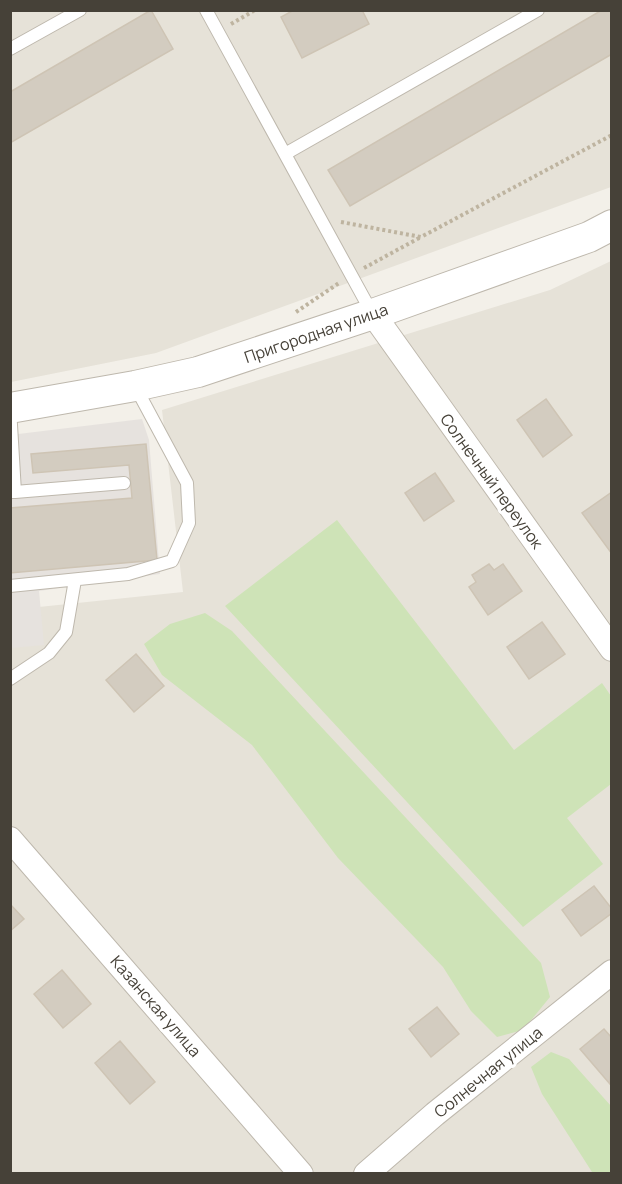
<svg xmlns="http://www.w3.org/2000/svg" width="622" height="1184" font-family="Manrope,sans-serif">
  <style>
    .residential { fill: #e6e2d8 }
    .industrial { fill: #e6e2de }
    .green { fill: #cee3b7 }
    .building { fill: #d3ccc0; stroke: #cec4b4; stroke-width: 1.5 }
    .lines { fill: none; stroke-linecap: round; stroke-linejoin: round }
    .service-casing { stroke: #beb8ad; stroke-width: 14 }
    .minor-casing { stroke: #beb8ad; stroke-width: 26 }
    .tertiary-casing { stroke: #beb8ad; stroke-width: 32 }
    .path { stroke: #beb4a0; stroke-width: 4; stroke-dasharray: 3 3; stroke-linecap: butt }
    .service { stroke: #fff; stroke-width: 12 }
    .minor { stroke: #fff; stroke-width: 24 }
    .tertiary { stroke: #fff; stroke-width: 30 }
    .labels { text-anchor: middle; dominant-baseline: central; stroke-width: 6; stroke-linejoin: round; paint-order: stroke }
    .street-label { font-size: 16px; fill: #464138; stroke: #fff }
  </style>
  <rect width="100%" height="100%" fill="#f3f0e9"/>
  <path class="residential" d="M11,11H611V187L156,353L11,382Z
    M611,261V1173H11L10,610L183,592L162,410L550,290Z"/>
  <path class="industrial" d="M142,419L149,440L160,574L39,591L44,645L11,648L10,435Z"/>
  <path class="green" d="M337,520L514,750L602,683L611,696V784L567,818L603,864L523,927L225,606Z
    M205,613L232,631L541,963L550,997L523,1030L497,1037L471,1011L443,967L338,858L252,745L162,675L144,644L170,624Z
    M551,1052L569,1059L611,1106V1173L592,1172L542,1094L531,1067Z"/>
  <path class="building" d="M151,10L173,49L10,143V92Z
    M294,10H362L369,24L302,58L281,17Z
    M602,10H612V54L350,206L328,170Z
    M546,399L572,435L543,457L517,420Z
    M146,444L157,560L10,573V508L132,498L129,465L33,473L31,454Z
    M435,473L454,501L424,521L405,493Z
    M612,492V554L582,513Z
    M489,564L494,570L503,564L522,591L488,615L469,587L476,582L472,575Z
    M542,622L565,654L529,679L507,647Z
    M136,654L164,686L134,712L106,680Z
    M594,886L612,909V913L581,936L562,910Z
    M10,904L24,919L10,931Z
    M62,970L91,1004L63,1028L34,994Z
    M437,1007L459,1034L431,1057L409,1029Z
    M604,1029L612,1038L610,1084L580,1049Z
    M120,1041L155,1082L130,1104L95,1063Z"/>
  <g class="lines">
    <g class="service-casing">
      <path id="service" d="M206,10L372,313
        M10,49L80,10
        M285,154L538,10
        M10,408L15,492H10
        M15,492L124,483
        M10,586L128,574L172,561L189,523L187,483L136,388
        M10,679L49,653L66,632L75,580"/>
    </g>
    <g class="minor-casing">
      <path id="minor" d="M373,314L612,649
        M10,839L301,1174
        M366,1174L435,1114L612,972"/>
    </g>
    <g class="tertiary-casing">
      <path id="tertiary" d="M10,408L135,386L198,372L373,314L589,237L612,225"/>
    </g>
    <path class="path" d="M231,24L255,10
      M341,222L421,237L612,135
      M364,268L421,237
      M296,312L339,283"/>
    <use href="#service" class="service"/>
    <use href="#minor" class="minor"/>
    <use href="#tertiary" class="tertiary"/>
  </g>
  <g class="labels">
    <g class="street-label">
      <text transform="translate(316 333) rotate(-19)">Пригородная улица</text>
      <text transform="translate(492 481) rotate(54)">Солнечный переулок</text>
      <text transform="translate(156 1006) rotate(49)">Казанская улица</text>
      <text transform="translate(488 1072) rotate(-39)">Солнечная улица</text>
    </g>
  </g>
  <rect width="622" height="1184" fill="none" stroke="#464138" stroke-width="24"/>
</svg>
